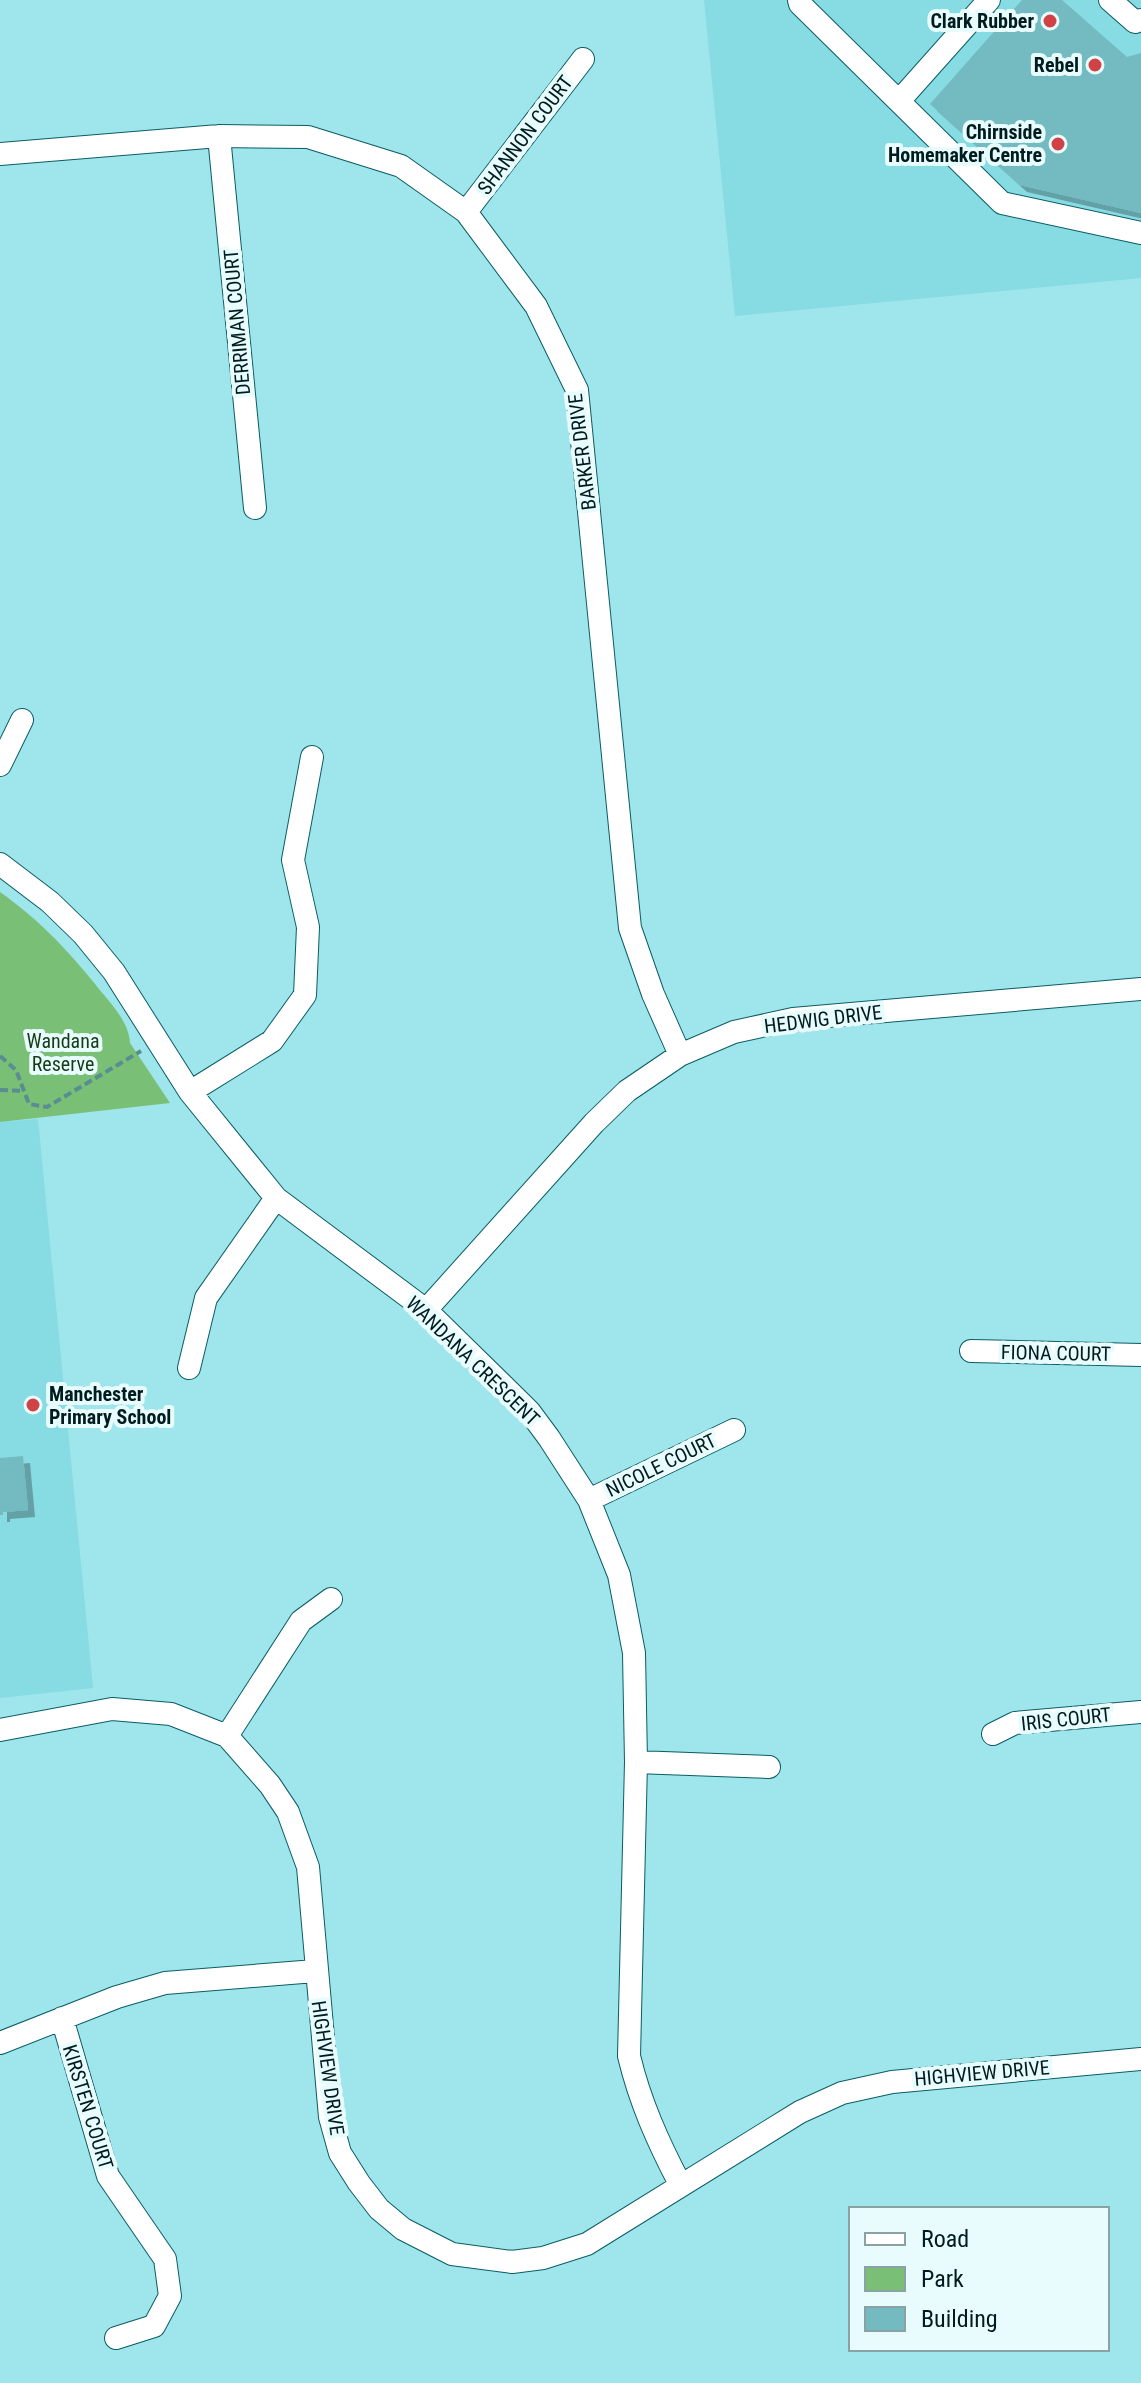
<svg xmlns="http://www.w3.org/2000/svg" width="1141" height="2383" font-family="'Roboto Condensed',sans-serif">
  <style>
    .built { fill: #87dbe3 }
    .green { fill: #79c076 }
    .building { fill: #73bac1; filter: url(#shadow) }
    .lines { fill: none; stroke-linecap: round; stroke-linejoin: round }
    .minor-casing { stroke: #0a5d64; stroke-width: 24 }
    .path { stroke: #598d92; stroke-width: 4; stroke-dasharray: 8 4; stroke-linecap: butt }
    .minor { stroke: #fff; stroke-width: 22 }
    .poi-dot { fill: #d14245; stroke: #e8fcfe; stroke-width: 3 }
    .labels { text-anchor: middle; dominant-baseline: central; stroke-width: 8; stroke-linejoin: round; paint-order: stroke }
    .poi-label { font-size: 20px; font-weight: bold; fill: #001c1f; stroke: #e8fcfe; text-anchor: end }
    .street-label { font-size: 20px; fill: #001c1f; stroke: #e8fcfe }
    .park-label { font-size: 20px; fill: #153c15; stroke: #e8fcfe }
  </style>
  <defs>
    <filter id="shadow"><feDropShadow dx="7" dy="7" stdDeviation="0" flood-color="#0004"/></filter>
  </defs>
  <rect width="100%" height="100%" fill="#9ee5ec"/>
  <path class="built" d="M704,0H1141V278L735,316Z
    M38,1119L93,1688L0,1698V1122Z"/>
  <path class="green" d="M0,892C38,919 66,948 95,984C108,1001 129,1020 130,1043L170,1103L0,1122Z"/>
  <path class="building" d="M1022,0H1062L1127,57L1141,53V213L1020,185L930,104Z
    M23,1456L28,1510L3,1512V1515H0V1458Z"/>
  <g class="lines">
    <g class="minor-casing">
      <path id="minor" d="M799,0L800,4L1002,203L1141,233
        M1110,0L1135,22L1141,20
        M899,101L989,0
        M219,136L255,508
        M0,154L219,136L308,137L401,166L466,212L536,306L577,390L630,928L653,994L680,1055
        M466,212L583,59
        M0,765L22,720
        M0,864L50,902L83,934L114,972L190,1092L276,1198L426,1310L529,1411L549,1438L589,1500L619,1575L634,1653L636,1762L629,2056C640,2102 658,2142 680,2184
        M190,1092L272,1041L305,995L308,927L293,860L312,757
        M426,1310L594,1123L627,1091L680,1055L734,1032L793,1019L1141,989
        M971,1351L1141,1355
        M189,1368L206,1298L276,1198
        M589,1500L734,1430
        M0,1730L112,1709L171,1714L227,1736L270,1785L288,1812L308,1867L330,2117L340,2153L359,2183L379,2209L403,2229L452,2254L512,2262L543,2258L587,2244L800,2112L842,2093L892,2082L1141,2059
        M993,1734L1015,1723L1141,1712
        M227,1736L301,1621L331,1599
        M636,1762L769,1767
        M62,2018L108,2176L165,2259L170,2296L154,2326L116,2338
        M0,2043L117,1997L165,1983L315,1971"/>
    </g>
    <path class="path" d="M0,1056L16,1070L29,1104L47,1107L141,1051
      M0,1090L24,1091"/>
    <use href="#minor" class="minor"/>
  </g>
  <g class="poi-dot">
    <circle cx="1050" cy="21" r="8"/>
    <circle cx="1095" cy="65" r="8"/>
    <circle cx="1058" cy="144" r="8"/>
    <circle cx="33" cy="1405" r="8"/>
  </g>
  <g class="labels">
    <g class="poi-label">
      <text x="1034" y="21">Clark Rubber</text>
      <text x="1079" y="65">Rebel</text>
      <text x="1042" y="132">Chirnside<tspan x="1042" dy="23">Homemaker Centre</tspan></text>
      <text x="49" y="1394" text-anchor="start">Manchester<tspan x="49" dy="23">Primary School</tspan></text>
    </g>
    <g class="street-label">
      <text transform="translate(525 135) rotate(-53)">SHANNON COURT</text>
      <text transform="translate(237 322) rotate(-95)">DERRIMAN COURT</text>
      <text transform="translate(582 452) rotate(-97)">BARKER DRIVE</text>
      <text transform="translate(823 1019) rotate(-7)">HEDWIG DRIVE</text>
      <text transform="translate(1056 1353) rotate(1)">FIONA COURT</text>
      <text transform="translate(473 1361) rotate(44)">WANDANA CRESCENT</text>
      <text transform="translate(661 1465) rotate(-26)">NICOLE COURT</text>
      <text transform="translate(1066 1719) rotate(-6)">IRIS COURT</text>
      <text transform="translate(328 2068) rotate(82)">HIGHVIEW DRIVE</text>
      <text transform="translate(982 2073) rotate(-5)">HIGHVIEW DRIVE</text>
      <text transform="translate(88 2107) rotate(73)">KIRSTEN COURT</text>
    </g>
    <g class="park-label">
      <text x="63" y="1041">Wandana<tspan x="63" dy="23">Reserve</tspan></text>
    </g>
  </g>
  <rect x="849" y="2207" width="260" height="144" fill="#e8fcfe" stroke="#8ba2a5" stroke-width="2"/>
  <rect x="865" y="2233" width="40" height="12" fill="#ffffff" stroke="#8ba2a5" stroke-width="2"/>
  <text x="921" y="2247" font-size="24" fill="#001c1f">Road</text>
  <rect x="865" y="2267" width="40" height="24" fill="#79c076" stroke="#8ba2a5" stroke-width="2"/>
  <text x="921" y="2287" font-size="24" fill="#001c1f">Park</text>
  <rect x="865" y="2307" width="40" height="24" fill="#73bac1" stroke="#8ba2a5" stroke-width="2"/>
  <text x="921" y="2327" font-size="24" fill="#001c1f">Building</text>
</svg>
